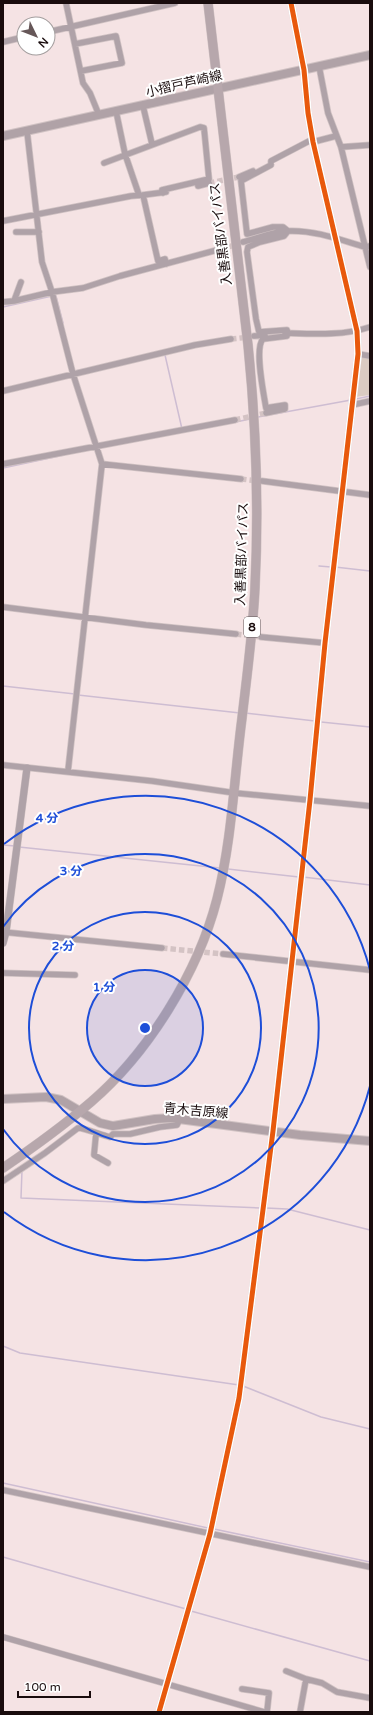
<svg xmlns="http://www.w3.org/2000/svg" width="373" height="1715" font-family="'Varela Round','Noto Sans JP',sans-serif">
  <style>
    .green { fill: #dbcbc2 }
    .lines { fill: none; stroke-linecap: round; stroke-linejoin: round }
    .stream { stroke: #cebdd2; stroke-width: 1.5 }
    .minor-tunnel { stroke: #d4c3c4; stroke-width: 5.5; stroke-dasharray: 5.5 3; stroke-linecap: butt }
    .minor-casing { stroke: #d0c2c3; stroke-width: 7 }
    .tertiary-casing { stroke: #d0c2c3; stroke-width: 8 }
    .secondary-casing { stroke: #d0c2c3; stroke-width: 10 }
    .trunk-casing { stroke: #d0c2c3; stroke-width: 10 }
    .minor { stroke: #afa2a8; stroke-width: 5.5 }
    .tertiary { stroke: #afa2a8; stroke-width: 7 }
    .secondary { stroke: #b0a2a7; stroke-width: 8 }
    .trunk { stroke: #b7a7ac; stroke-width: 9 }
    .cycleway-casing { stroke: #fff; stroke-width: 8 }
    .cycleway { stroke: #e8590c; stroke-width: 5 }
    .ring { fill: none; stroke: #1d4ed8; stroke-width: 2 }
    .labels { text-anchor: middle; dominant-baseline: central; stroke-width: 4; stroke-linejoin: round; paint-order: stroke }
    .shield { fill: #fff; stroke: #5e5556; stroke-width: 1 }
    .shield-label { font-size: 12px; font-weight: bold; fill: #190c0d }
    .street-label { font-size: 13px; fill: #190c0d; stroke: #fff }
    .centre { fill: #1d4ed8; stroke: #fff; stroke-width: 2 }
    .ring-label { font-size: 12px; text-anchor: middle; font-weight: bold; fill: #1d4ed8; stroke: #fff; stroke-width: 4; stroke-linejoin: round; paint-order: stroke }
  </style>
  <rect width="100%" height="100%" fill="#f5e3e4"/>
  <path class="green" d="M360,356L370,358V395L355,397Z"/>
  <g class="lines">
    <path class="stream" d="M56,296L63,323
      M3,307L52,296
      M165,355L182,429
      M75,371L85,369
      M356,399L370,396
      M258,417L351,400
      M236,422L250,419
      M3,468L64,455
      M319,566L331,567
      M335,567L370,571
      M3,686L75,694
      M78,695L240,713
      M245,713L315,721
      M321,722L370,727
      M3,845L15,846
      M19,847L220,868
      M228,869L299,877
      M303,877L370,885
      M22,1170L21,1198L260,1208
      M266,1208L287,1209L370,1230
      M3,1346L20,1353L239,1385
      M243,1386L321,1417L370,1429
      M3,1483L208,1528
      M214,1529L370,1562
      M3,1557L186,1609
      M191,1611L370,1661"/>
    <path class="minor-tunnel" d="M209,183L239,177
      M221,249L238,244
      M231,339L250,337
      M235,420L266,413
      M241,479L258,481
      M236,634L261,637
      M162,948L223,954"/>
    <g class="minor-casing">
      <path id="minor" d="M66,3L83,83L90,93L99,115
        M48,32L175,3
        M3,42L24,37
        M75,44L116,36L122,63L81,71
        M319,66L328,113L341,147L370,267
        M143,106L152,144
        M116,111L125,154L139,195
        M27,131L42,262L52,292L73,374L102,464L68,771
        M313,142L336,136
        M341,147L370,145
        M104,163L200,127L204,128L209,179L162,190L163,193
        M239,177L253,171
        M198,186L209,183
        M3,221L131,196L143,195
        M16,232H39
        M243,242C258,238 274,231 289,231C315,230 341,240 365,247L370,246
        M166,264L165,259L158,261L143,195L166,192
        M14,301L21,282
        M3,302L14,301L52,292L83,288L120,276L221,249
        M285,333C313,334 343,336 370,327
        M254,336L265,335
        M358,354L370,356
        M3,391L195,345L231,339
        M352,405L370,401
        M266,413L285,409V405L266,408C264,395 254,348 263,339L287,336L288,333L287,330L259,332L256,319L247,252L248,247L260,242L284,236L288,231L283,227H273L247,234L241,181L271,165V161L313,139
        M3,464L235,420
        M102,464L241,479
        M262,481L370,495
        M3,607L146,625L236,634
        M261,637L325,643
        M3,765L152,781L235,793L370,806
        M3,932L162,948
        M223,954L370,970
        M3,973L75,975
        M96,1134L94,1155L108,1163
        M3,1181L45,1153L78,1128C85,1128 101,1135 110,1137L113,1134H130L160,1127L177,1125L180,1119
        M3,1490L370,1567
        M3,1637L264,1712
        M286,1671L306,1679
        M242,1689L269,1693L267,1712
        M300,1712L306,1679L322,1683L337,1692L370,1698"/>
    </g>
    <g class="tertiary-casing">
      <path id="tertiary" d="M3,943L6,932L27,768
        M159,1712L210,1534L239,1398L273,1131L310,800L325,643L358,354L357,331L313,142L308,113L304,70L291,3"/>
    </g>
    <g class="secondary-casing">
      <path id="secondary" d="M3,136L370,55
        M3,1099L46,1097L61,1100L100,1123L113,1126L155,1119L171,1118L300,1135L370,1141"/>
    </g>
    <g class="trunk-casing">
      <path id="trunk" d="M3,1168C34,1147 63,1126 91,1102C148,1053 198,973 217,899C232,840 234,779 242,718C247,675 253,631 255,587C259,506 256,425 248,345L208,3"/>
    </g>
    <use href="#minor" class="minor"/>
    <use href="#tertiary" class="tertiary"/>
    <use href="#secondary" class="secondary"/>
    <use href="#trunk" class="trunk"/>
    <g class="cycleway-casing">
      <path id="cycleway" d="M159,1712L210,1534L239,1398L273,1131L310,800L325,643L358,354L357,331L313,142L308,113L304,70L291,3"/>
    </g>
    <use href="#cycleway" class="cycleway"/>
  </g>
  <circle cx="145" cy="1028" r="58" fill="#1d4ed8" fill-opacity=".12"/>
  <g class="ring">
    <circle cx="145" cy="1028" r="58"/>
    <circle cx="145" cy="1028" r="116"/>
    <path d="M3 927A174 174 0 1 1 3 1129"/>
    <path d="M370 1086A232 232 0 0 1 4 1212M4 844A232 232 0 0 1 370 970"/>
  </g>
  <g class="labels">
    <rect class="shield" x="244" y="617" width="16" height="20" rx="3"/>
    <g class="shield-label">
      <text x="252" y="627">8</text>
    </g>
    <g class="street-label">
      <text transform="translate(184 84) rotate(-13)">小摺戸芦崎線</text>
      <text transform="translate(221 234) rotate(-97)">入善黒部バイパス</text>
      <text transform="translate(242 554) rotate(-88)">入善黒部バイパス</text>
      <text transform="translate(196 1111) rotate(5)">青木吉原線</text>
    </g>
  </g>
  <circle cx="145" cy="1028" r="6" class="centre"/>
  <g class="ring-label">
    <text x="47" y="822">4 分</text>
    <text x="71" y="875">3 分</text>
    <text x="63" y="950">2 分</text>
    <text x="104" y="991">1 分</text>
  </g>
  <rect width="373" height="1715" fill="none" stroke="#190c0d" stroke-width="8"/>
  <g transform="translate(36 36) rotate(133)"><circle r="19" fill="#ffffff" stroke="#a39e9e"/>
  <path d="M0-3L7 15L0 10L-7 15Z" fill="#665758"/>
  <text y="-6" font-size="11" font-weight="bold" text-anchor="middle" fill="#190c0d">N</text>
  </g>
  <path d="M18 1691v6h72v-6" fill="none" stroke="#190c0d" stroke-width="2"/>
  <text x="24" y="1691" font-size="12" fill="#190c0d" stroke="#ffffff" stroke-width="3" paint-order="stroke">100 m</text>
</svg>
